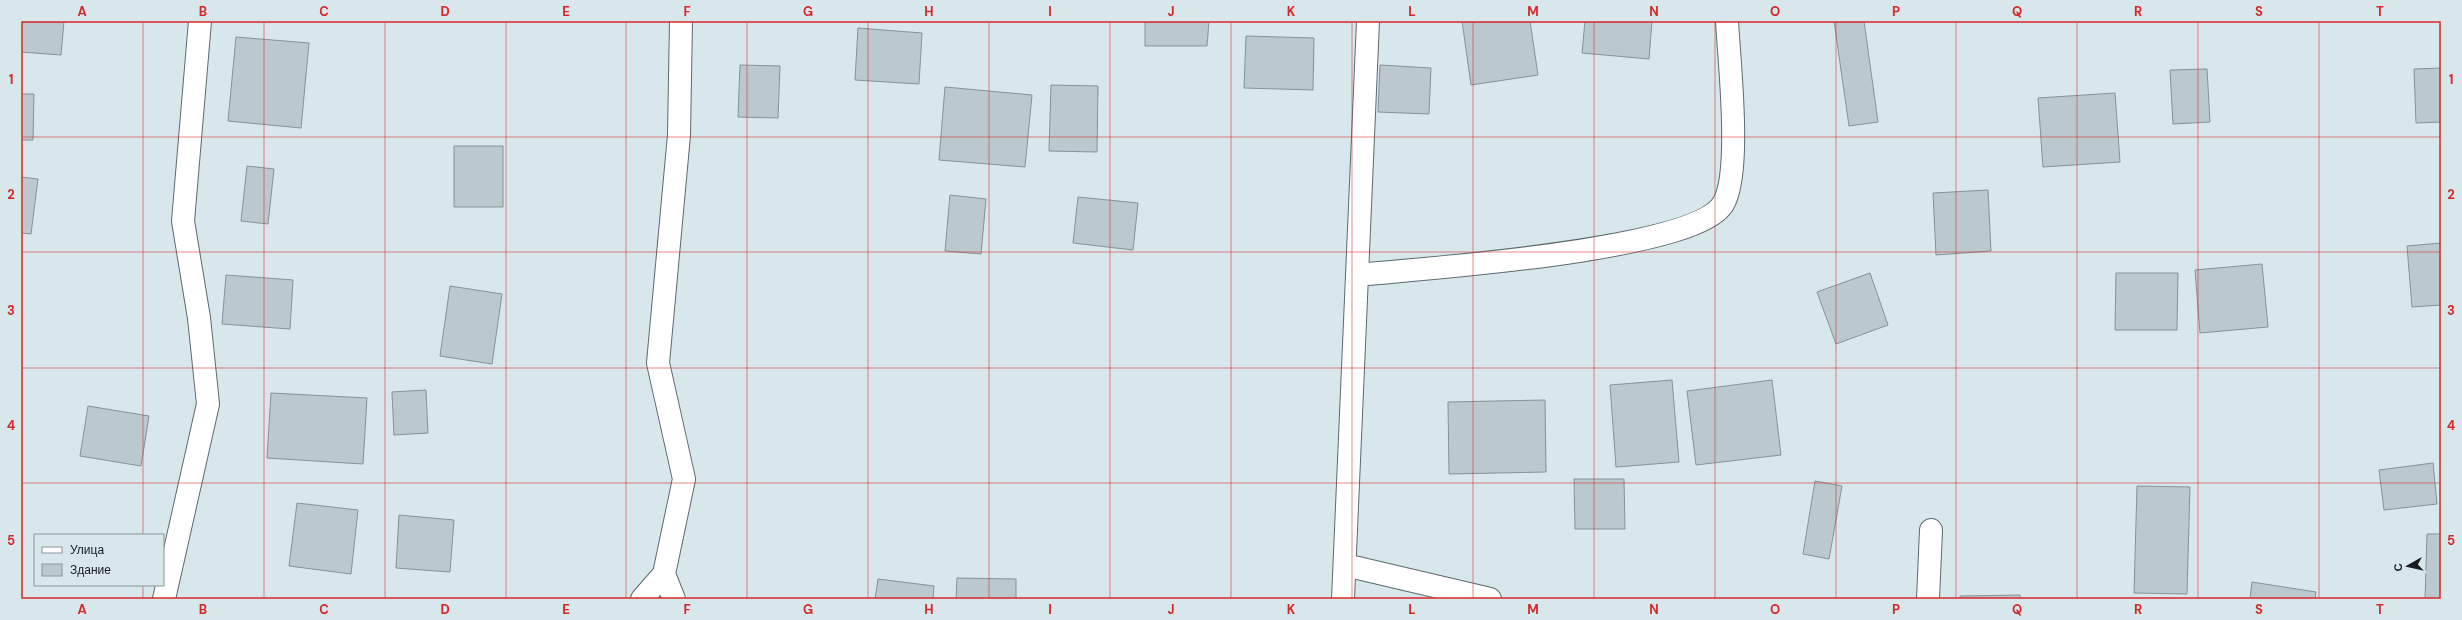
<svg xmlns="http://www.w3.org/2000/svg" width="2462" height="620" font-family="'DM Sans',sans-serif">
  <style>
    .building { fill: #bbc9ce; stroke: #859297 }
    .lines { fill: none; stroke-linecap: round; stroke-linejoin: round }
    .street-casing { stroke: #5c696d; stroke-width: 24 }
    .street { stroke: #fff; stroke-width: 22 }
    .grid { fill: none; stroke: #d62828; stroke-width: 1; stroke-opacity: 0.55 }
    .neatline { fill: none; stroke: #d62828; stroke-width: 1.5 }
    .grid-label { font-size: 13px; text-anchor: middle; font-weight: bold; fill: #d62828 }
  </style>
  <rect width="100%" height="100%" fill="#d8e7ec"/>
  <path class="building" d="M21,21H64L61,55L21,52Z
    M1145,21H1209L1207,46H1145Z
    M1462,21H1530L1538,75L1471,85Z
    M1585,21H1652L1649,59L1582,53Z
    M1834,21H1864L1878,122L1849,126Z
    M858,28L922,33L919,84L855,80Z
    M1246,36L1314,38L1313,90L1244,88Z
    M236,37L309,43L301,128L228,121Z
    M740,65L780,66L778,118L738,117Z
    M1380,65L1431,68L1429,114L1378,112Z
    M2441,68V122L2416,123L2414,69Z
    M2207,69L2210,122L2173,124L2170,70Z
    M1051,85L1098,86L1097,152L1049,151Z
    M945,87L1032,95L1025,167L939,160Z
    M2115,93L2120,162L2043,167L2038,98Z
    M21,94H34L33,140H21Z
    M454,146H503V207H454Z
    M247,166L274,169L268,224L241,221Z
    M21,177L38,179L31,234L21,233Z
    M1988,190L1991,251L1936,255L1933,193Z
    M950,195L986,199L981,254L945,251Z
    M1078,197L1138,203L1133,250L1073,243Z
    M2441,243V305L2412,307L2407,246Z
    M2262,264L2268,327L2200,333L2195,270Z
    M1870,273L1888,325L1836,344L1817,292Z
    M2116,273H2178L2177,330H2115Z
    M226,275L293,280L290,329L222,324Z
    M450,286L502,294L492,364L440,356Z
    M1672,380L1679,462L1616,467L1610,385Z
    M1772,380L1781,455L1696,465L1687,391Z
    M426,390L428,433L394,435L392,392Z
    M271,393L367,398L363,464L267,458Z
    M1545,400L1546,472L1449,474L1448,402Z
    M88,406L149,416L141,466L80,456Z
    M2433,463L2437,504L2384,510L2379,470Z
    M1574,479H1624L1625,529H1575Z
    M1815,481L1842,486L1829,559L1803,554Z
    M2137,486L2190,487L2187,594L2134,593Z
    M297,503L358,510L351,574L289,566Z
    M399,515L454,520L450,572L396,568Z
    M2427,534H2441V599H2425Z
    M957,578L1016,579V599H956Z
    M878,579L934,586L933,599H875Z
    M2252,582L2316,592L2315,599H2250Z
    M2020,595V599H1960V596Z"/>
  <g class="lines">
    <g class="street-casing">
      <path id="street" d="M1357,275C1418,269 1695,251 1723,204C1742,174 1729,60 1727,21
        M1345,565L1490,599
        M664,574L674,599
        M164,599L208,404L199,318L183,221L200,21
        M642,599L664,574L684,479L658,363L679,135L681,21
        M1343,599L1368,21
        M1928,599L1931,530"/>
    </g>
    <use href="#street" class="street"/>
  </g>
  <path class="grid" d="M143,21V535M264,21V599M385,21V599M506,21V599M626,21V599M747,21V599M868,21V599M989,21V599M1110,21V599M1231,21V599M1352,21V599M1473,21V599M1594,21V599M1715,21V599M1836,21V599M1956,21V599M2077,21V599M2198,21V599M2319,21V599M21,137H2441M21,252H2441M21,368H2441M21,483H2441M143,585V599"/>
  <rect width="2462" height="620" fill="none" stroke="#d8e7ec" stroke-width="44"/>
  <rect x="34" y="534" width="130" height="52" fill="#d8e7ec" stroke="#8b969a"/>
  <rect x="42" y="547" width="20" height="6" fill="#ffffff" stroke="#8b969a"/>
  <text x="70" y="554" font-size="12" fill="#171c1e">Улица</text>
  <rect x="42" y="564" width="20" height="12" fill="#bbc9ce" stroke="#8b969a"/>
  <text x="70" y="574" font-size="12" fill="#171c1e">Здание</text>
  <g transform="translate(2408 566) rotate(262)" stroke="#d8e7ec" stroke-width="3" paint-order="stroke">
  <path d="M0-3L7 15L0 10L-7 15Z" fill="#171c1e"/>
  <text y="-6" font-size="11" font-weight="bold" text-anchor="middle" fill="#171c1e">С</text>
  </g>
  <rect x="22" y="22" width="2418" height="576" class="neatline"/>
  <g class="grid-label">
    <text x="82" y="16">A</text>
    <text x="203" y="16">B</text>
    <text x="324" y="16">C</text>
    <text x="445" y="16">D</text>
    <text x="566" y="16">E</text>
    <text x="687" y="16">F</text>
    <text x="808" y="16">G</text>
    <text x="929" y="16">H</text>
    <text x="1050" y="16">I</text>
    <text x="1171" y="16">J</text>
    <text x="1291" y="16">K</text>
    <text x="1412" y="16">L</text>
    <text x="1533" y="16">M</text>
    <text x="1654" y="16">N</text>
    <text x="1775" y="16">O</text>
    <text x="1896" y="16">P</text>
    <text x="2017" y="16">Q</text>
    <text x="2138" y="16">R</text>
    <text x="2259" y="16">S</text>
    <text x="2380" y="16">T</text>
    <text x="11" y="84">1</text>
    <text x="2451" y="84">1</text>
    <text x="11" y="199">2</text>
    <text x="2451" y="199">2</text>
    <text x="11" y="315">3</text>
    <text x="2451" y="315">3</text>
    <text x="11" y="430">4</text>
    <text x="2451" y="430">4</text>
    <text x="11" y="545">5</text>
    <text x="2451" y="545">5</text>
    <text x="82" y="614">A</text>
    <text x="203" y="614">B</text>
    <text x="324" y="614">C</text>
    <text x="445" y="614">D</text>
    <text x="566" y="614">E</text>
    <text x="687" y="614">F</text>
    <text x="808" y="614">G</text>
    <text x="929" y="614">H</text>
    <text x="1050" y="614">I</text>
    <text x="1171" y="614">J</text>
    <text x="1291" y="614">K</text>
    <text x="1412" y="614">L</text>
    <text x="1533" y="614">M</text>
    <text x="1654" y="614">N</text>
    <text x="1775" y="614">O</text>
    <text x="1896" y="614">P</text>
    <text x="2017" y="614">Q</text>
    <text x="2138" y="614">R</text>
    <text x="2259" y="614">S</text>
    <text x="2380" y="614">T</text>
  </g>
</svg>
